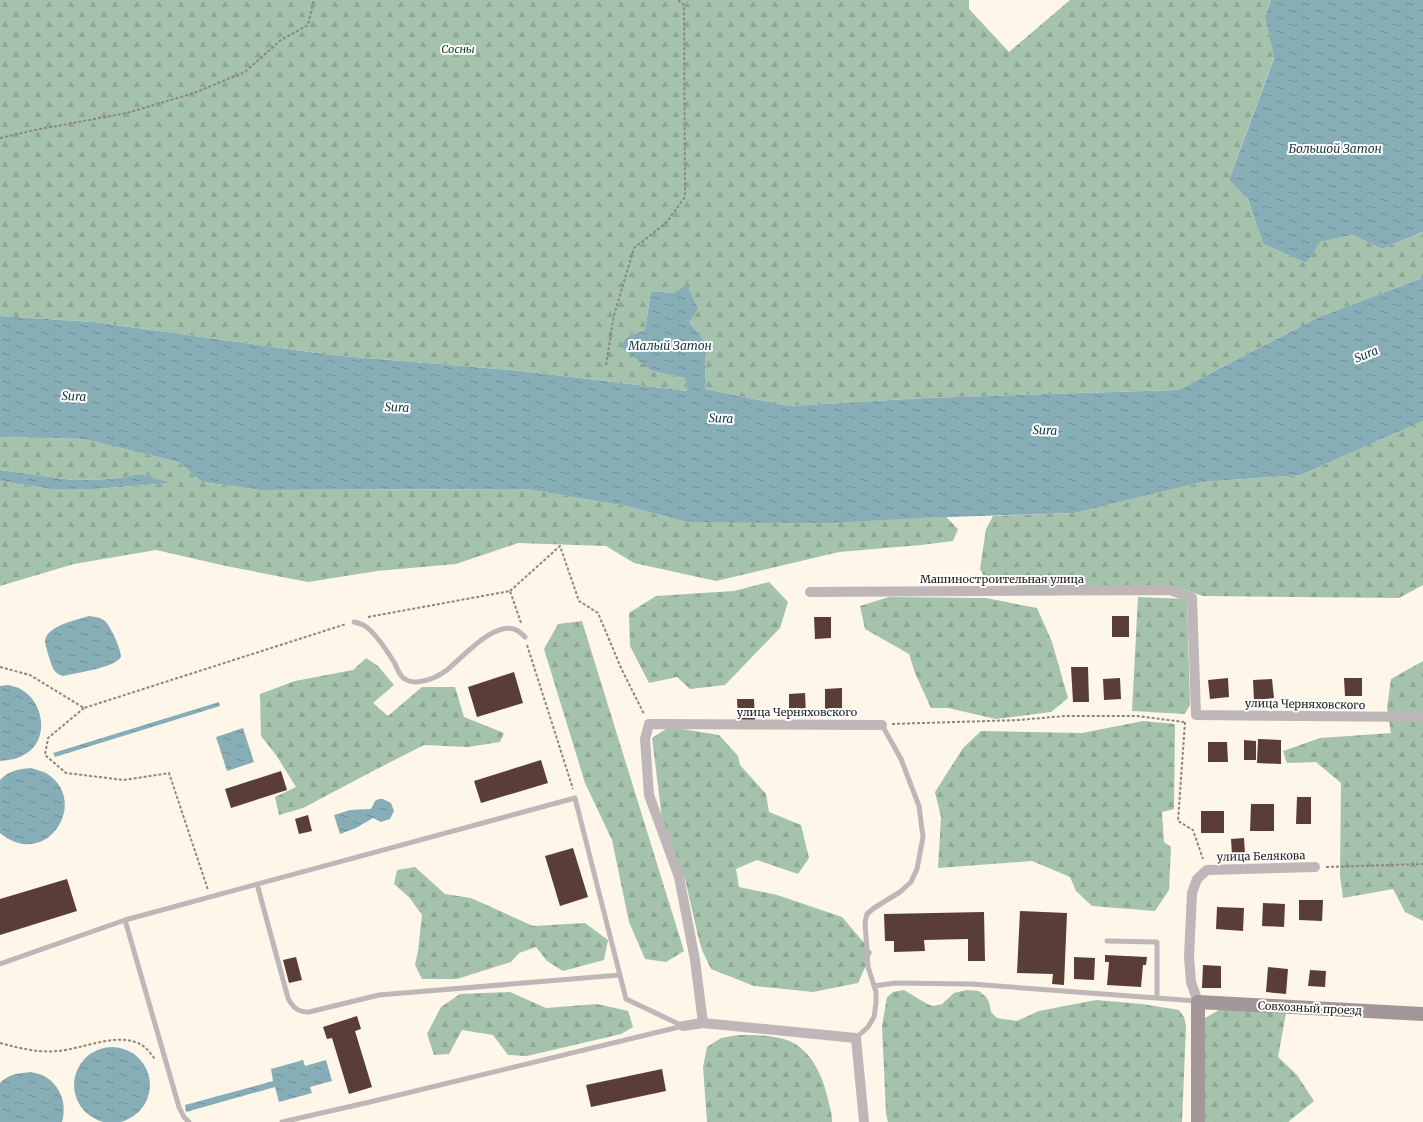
<svg xmlns="http://www.w3.org/2000/svg" width="1423" height="1122" font-family="Merriweather,serif">
  <style>
    .forest { fill: url(#forest-firs) }
    .water { fill: url(#water-ripples) }
    .building { fill: #5a3c39 }
    .lines { fill: none; stroke-linecap: round; stroke-linejoin: round }
    .path { stroke: #8d877e; stroke-width: 2; stroke-dasharray: 3 2; stroke-linecap: butt }
    .lane { stroke: #beb6b7; stroke-width: 5 }
    .street { stroke: #beb6b7; stroke-width: 10 }
    .secondary { stroke: #a29699; stroke-width: 14 }
    .labels { text-anchor: middle; dominant-baseline: central; stroke-width: 4; stroke-linejoin: round; paint-order: stroke }
    .park-label { font-size: 11px; font-style: italic; fill: #124223; stroke: #fff }
    .street-label { font-size: 11px; fill: #25221d; stroke: #fff }
    .water-label { font-size: 12px; font-style: italic; fill: #133a41; stroke: #fff }
  </style>
  <defs>
    <pattern id="forest-firs" width="22" height="20" patternUnits="userSpaceOnUse"><rect width="22" height="20" fill="#a5c2ac"/><path d="M5 1l3.5 6h-7zM16 11l3.5 6h-7z" fill="#8ea694"/></pattern>
    <pattern id="water-ripples" width="26" height="14" patternUnits="userSpaceOnUse"><rect width="26" height="14" fill="#87aeb7"/><path d="M2 4q2-2 4 0t4 0M15 11q2-2 4 0t4 0" fill="none" stroke="#6e8d94"/></pattern>
  </defs>
  <rect width="100%" height="100%" fill="#fef6e8"/>
  <path class="forest" d="M0,0H969V9L1009,52L1070,0H1271L1265,17L1274,57L1229,180L1248,199L1263,244L1306,263L1319,242L1352,235L1382,249L1422,232L1423,234V275L1420,279L1321,316L1178,390L925,398L789,406L705,389L706,343L689,322L674,293L651,291L645,330L630,335L652,371L685,378L687,391L522,371L331,355L94,322L0,316Z
    M1423,421V585L1399,598L1203,596L1169,585L1056,590L987,582L980,569L986,529L993,516L1075,513L1203,482L1301,475Z
    M1,437L84,439L178,462L202,482L260,490L526,489L626,506L686,522L946,517L958,529L953,541L921,545L839,552L716,581L634,563L606,546L518,543L456,564L377,571L308,582L226,566L156,550L74,564L0,586V481L50,489H96L168,483L140,474L112,479L73,480L0,470V438Z
    M769,582L788,602L780,628L725,685L690,689L677,677L649,683L630,646L629,613L656,596L734,591Z
    M889,597L986,598L1037,608L1052,642L1068,698L1051,712L996,719L948,708H931L915,673L909,654L865,629L860,606Z
    M1138,597L1187,599L1190,705L1185,714L1132,711Z
    M582,621L684,951L666,962L645,959L629,922L612,840L585,783L544,649L558,624Z
    M366,658L378,666L394,685L373,703L388,716L422,687H455L464,717L504,733L500,742L468,747L424,745L373,771L303,808L279,815L275,797L296,787L276,755L261,736L260,694L295,681L353,670Z
    M1423,661V921L1405,912L1393,889L1343,898L1340,876L1341,783L1316,762L1287,763L1283,751L1320,738L1391,733L1387,708L1391,679Z
    M1143,721L1175,724L1174,809L1162,812L1164,842L1171,847L1169,890L1155,911L1092,906L1076,891L1070,877L1032,861L938,868L941,817L935,792L963,748L981,731L1082,733Z
    M669,727L719,735L738,756L740,765L766,794L769,812L801,825L809,858L798,874L757,860L736,869L739,887L777,895L842,917L872,952L858,983L813,992L754,986L711,969L702,950L698,936L685,879L663,826L652,738Z
    M415,867L445,894L471,898L533,926L585,923L608,940L604,960L563,971L547,961L536,947L519,953L511,962L457,979H422L415,965L418,951L422,915L409,897L394,884L397,870Z
    M904,990L927,1004L933,1006L942,1004L954,993L967,990L979,991L986,997L989,1002L991,1012L997,1018L1017,1021L1039,1011L1096,1000L1142,1004L1179,1010L1184,1017L1186,1026L1182,1122H888L886,1114L882,1026L887,997L893,992Z
    M510,992L546,1008L597,1004L628,1011L633,1027L621,1034L527,1056L508,1055L493,1035L462,1030L449,1054L434,1055L427,1034L441,1007L460,994Z
    M1226,1006L1286,1013L1278,1057L1297,1075L1314,1101L1288,1122H1203L1205,1018Z
    M738,1035C755,1035 771,1035 787,1040C813,1050 824,1079 829,1104C831,1110 832,1116 832,1122H707L703,1067L707,1047L721,1038Z"/>
  <path class="water" d="M1271,0H1423V234L1422,232L1382,249L1352,235L1320,242L1306,263L1263,244L1248,199L1229,180L1274,58L1265,17Z
    M1423,275V421L1301,475L1203,482L1075,513L920,518L826,523L686,522L626,506L526,489L260,490L202,482L178,462L84,439L2,437L0,438V316L94,322L331,355L522,371L687,391L685,378L652,371L620,346L630,335L645,330L651,291L674,293L687,285L698,309L689,322L706,343L705,389L789,406L925,398L1178,390L1321,316L1420,279Z
    M0,470L73,480L112,479L140,474L170,483L96,489H50L0,481Z
    M89,616C95,617 100,617 105,621C111,627 121,649 121,657C114,668 76,673 63,676C55,674 52,668 50,660C48,654 46,648 45,642C45,626 77,620 89,616Z
    M8,685C12,686 18,687 22,690C44,703 49,738 27,753C18,759 10,760 0,761V686Z
    M219,702L220,706L55,757L53,753Z
    M243,728L254,762L227,771L216,737Z
    M31,768C36,770 42,771 46,773C91,800 47,872 0,833V780C8,771 19,769 31,768Z
    M379,799H383L391,803L394,811L390,819L381,822L373,818L356,828L340,834L334,815L350,810L371,809L375,801Z
    M74 1085a38 38 0 1 1 76 0a38 38 0 1 1-76 0Z
    M303,1060L305,1066L326,1060L332,1081L310,1087L312,1093L279,1102L275,1087L186,1112L185,1105L273,1081L271,1069Z
    M31,1072C35,1073 41,1074 46,1077C61,1087 67,1104 62,1122H0V1083C8,1074 19,1073 31,1072Z"/>
  <path class="building" d="M1112,616H1129V637H1112Z
    M814,617H831V638L815,639Z
    M1071,667H1088L1089,702H1073Z
    M514,672L523,703L477,717L468,687Z
    M1120,678L1121,699L1104,700L1103,679Z
    M1228,678L1229,697L1210,699L1208,680Z
    M1344,678H1362V696H1345Z
    M1272,679L1274,698L1254,700L1253,680Z
    M842,688V710H825V689Z
    M805,693L806,714L789,715V694Z
    M737,699H754L755,720H738Z
    M1258,739L1281,740V764L1257,763Z
    M1244,740L1256,741V760H1244Z
    M1208,742H1227L1228,762H1208Z
    M541,760L548,783L481,803L474,781Z
    M281,771L287,790L231,808L225,789Z
    M1297,797H1311V824H1296Z
    M1251,804H1274V831H1250Z
    M1201,811H1224V833H1201Z
    M308,815L312,831L299,834L295,819Z
    M1244,838L1245,854L1232,855L1231,839Z
    M573,848L588,897L560,906L545,856Z
    M67,879L77,911L0,935V899Z
    M1299,900H1323L1322,921L1299,920Z
    M1263,903L1285,904L1284,927L1262,926Z
    M1217,907L1244,908L1243,931L1216,929Z
    M1020,911L1067,913L1064,985L1052,984L1053,974L1017,973Z
    M984,912L985,961H968V939L924,940L925,951L894,952V941H885L884,914Z
    M1105,955L1147,957L1146,965H1143L1141,987L1107,985L1109,962H1105Z
    M296,957L302,980L289,983L283,960Z
    M1074,957L1095,958L1094,980L1074,979Z
    M1203,965L1221,966V988H1202Z
    M1268,967L1288,969L1286,994L1266,992Z
    M1310,970L1326,971L1325,987L1308,986Z
    M357,1016L361,1029L355,1031L372,1087L349,1094L332,1038L327,1039L323,1027Z
    M662,1069L666,1091L591,1107L586,1085Z"/>
  <g class="lines">
    <path class="path" d="M0,138L35,130L127,113L194,93L245,72L281,40L308,25L314,0
      M606,365L614,315L634,248L666,223L685,197L684,5L678,0
      M510,591L560,546L579,601L598,613L621,668L644,714
      M368,617L510,591L521,623
      M527,645L573,789
      M0,667L30,675L84,708L346,624
      M84,708L48,738L45,755L66,773L124,780L169,773L208,890
      M1185,722L1178,821L1193,830L1203,859
      M892,724L1019,720L1064,716H1137L1184,722
      M1326,867L1423,864
      M0,1043C19,1048 38,1053 58,1051C82,1049 117,1032 140,1044C146,1047 151,1054 155,1059"/>
    <path class="lane" d="M354,622C358,623 362,624 365,626C376,633 387,651 394,662C397,667 399,676 405,679C408,681 413,682 417,682C427,681 439,676 447,670C462,658 497,617 518,631C521,633 523,635 525,637
      M257,884L288,998C293,1008 298,1012 309,1012L379,995L620,975
      M125,920L179,1107L184,1117L189,1122
      M1107,941L1157,942V998
      M0,964L125,920L575,798L626,999L683,1026
      M874,986L896,983L971,984L1197,1001
      M856,1038L868,1027L874,1017L876,1003V992L868,967L865,922L867,914L874,908L900,892L911,882L917,869L923,837L919,806L901,759L882,725
      M282,1122L370,1102L683,1026"/>
    <path class="street" d="M810,592L1170,590L1192,598L1196,715L1423,717
      M1198,1002L1191,982L1189,957L1192,893L1197,879L1207,870L1315,867
      M703,1023L695,960L679,877L649,795L645,739L649,724L882,725
      M683,1026L703,1023L856,1038L864,1122"/>
    <path class="secondary" d="M1198,1122V1002L1423,1014"/>
  </g>
  <g class="labels">
    <g class="park-label">
      <text x="458" y="49">Сосны</text>
    </g>
    <g class="street-label">
      <text x="1002" y="579">Машиностроительная улица</text>
      <text transform="translate(1305 704) rotate(1)">улица Черняховского</text>
      <text x="797" y="712">улица Черняховского</text>
      <text transform="translate(1261 856) rotate(-1)">улица Белякова</text>
      <text transform="translate(1310 1008) rotate(3)">Совхозный проезд</text>
    </g>
    <g class="water-label">
      <text x="1335" y="148">Большой Затон</text>
      <text x="670" y="345">Малый Затон</text>
      <text transform="translate(1366 354) rotate(-22)">Sura</text>
      <text transform="translate(74 396) rotate(2)">Sura</text>
      <text transform="translate(397 407) rotate(2)">Sura</text>
      <text transform="translate(721 418) rotate(2)">Sura</text>
      <text transform="translate(1045 430) rotate(2)">Sura</text>
    </g>
  </g>
</svg>
